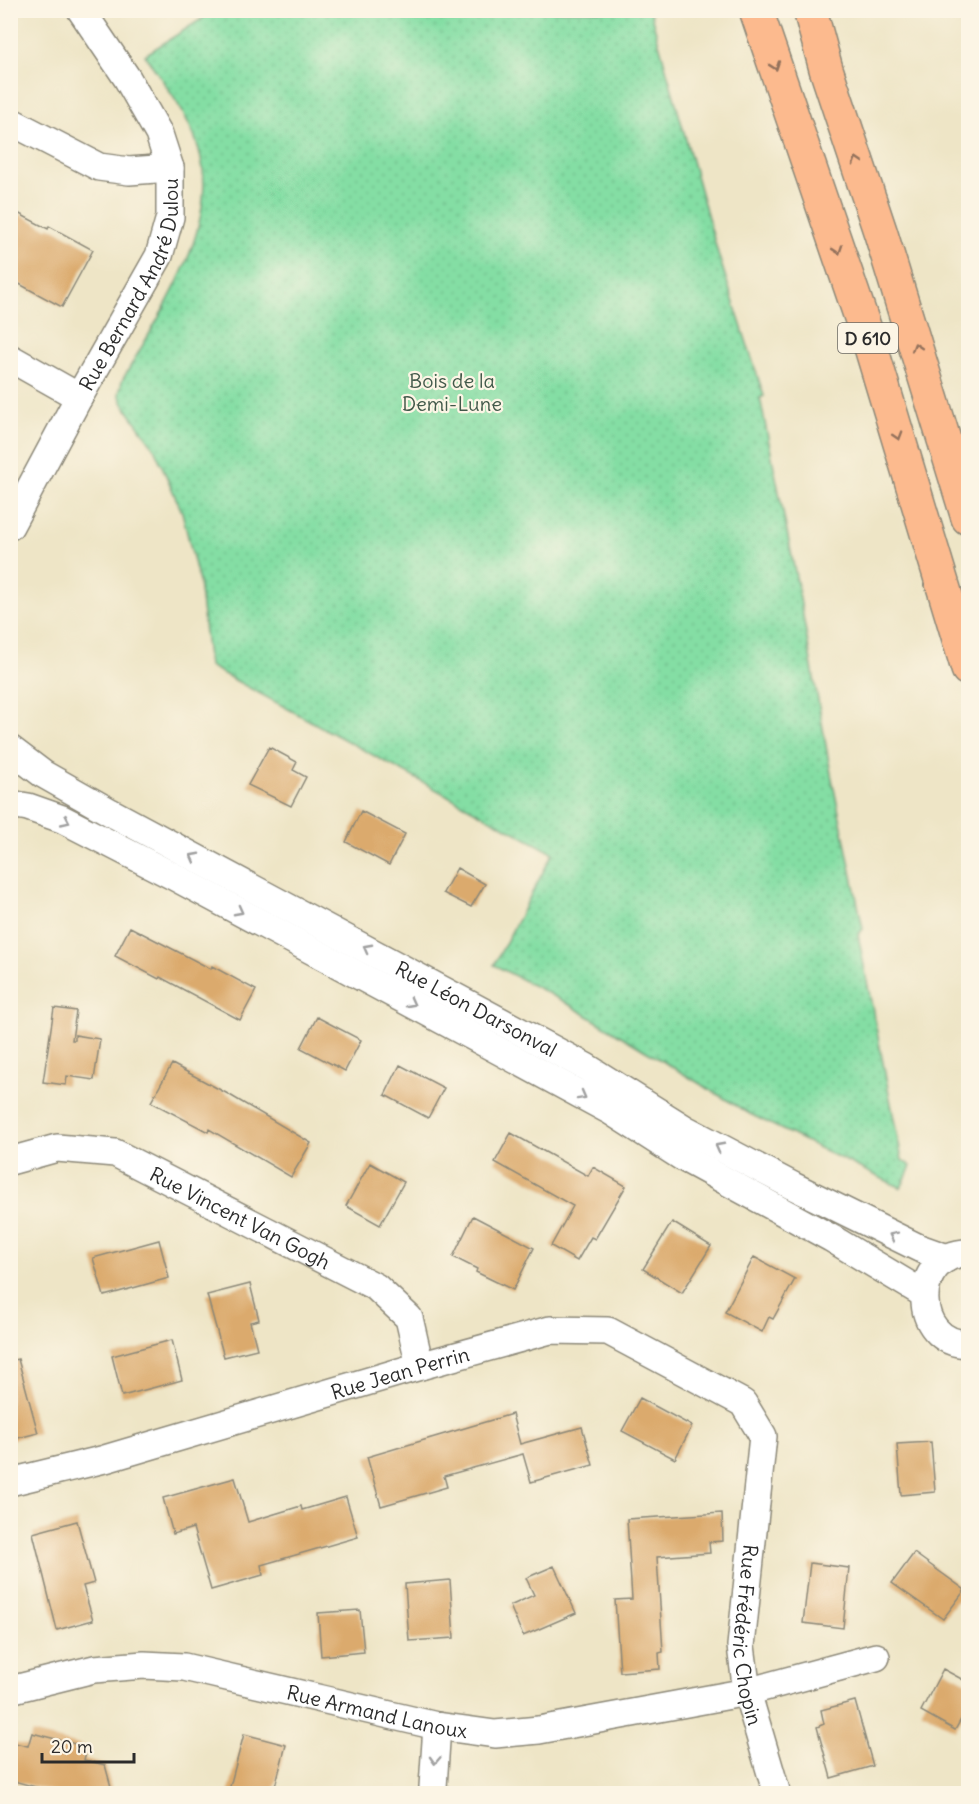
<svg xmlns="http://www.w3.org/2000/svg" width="979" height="1804" font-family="Delius,sans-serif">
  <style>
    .park { fill: url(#park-dots); stroke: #588468; stroke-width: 1.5 }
    .building { fill: #dbaa6d }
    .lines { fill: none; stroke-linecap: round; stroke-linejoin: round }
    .street-casing { stroke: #8c8878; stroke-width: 30 }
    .highway-casing { stroke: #8c8878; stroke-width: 36 }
    .street { stroke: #fff; stroke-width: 27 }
    .highway { stroke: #fcba8e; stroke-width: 33 }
    .oneway { stroke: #94725c }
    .oneway2 { stroke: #a0a0a0 }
    .labels { text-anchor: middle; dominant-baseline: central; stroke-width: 4.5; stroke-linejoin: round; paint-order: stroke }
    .shield { fill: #fcf5e5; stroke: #6a6863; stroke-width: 1.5 }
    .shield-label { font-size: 18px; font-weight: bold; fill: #2b2b2b }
    .street-label { font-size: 20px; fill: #2b2b2b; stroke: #fcf5e5 }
    .park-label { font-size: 20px; fill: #415849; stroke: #fcf5e5 }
  </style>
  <defs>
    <pattern id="park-dots" width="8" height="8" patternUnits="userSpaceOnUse" patternTransform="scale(1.5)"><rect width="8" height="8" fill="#84dea4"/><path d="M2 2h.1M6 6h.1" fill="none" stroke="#72bf8d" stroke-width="1.8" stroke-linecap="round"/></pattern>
  </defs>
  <rect width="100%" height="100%" fill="#fcf5e5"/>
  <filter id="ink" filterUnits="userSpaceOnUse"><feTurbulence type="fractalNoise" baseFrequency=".0167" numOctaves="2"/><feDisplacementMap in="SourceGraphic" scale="12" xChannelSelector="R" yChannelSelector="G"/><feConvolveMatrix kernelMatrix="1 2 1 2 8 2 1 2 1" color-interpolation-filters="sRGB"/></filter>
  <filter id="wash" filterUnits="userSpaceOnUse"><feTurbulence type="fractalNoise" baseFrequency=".008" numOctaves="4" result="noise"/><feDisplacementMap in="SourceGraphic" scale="24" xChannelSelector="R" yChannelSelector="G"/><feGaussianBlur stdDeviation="1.35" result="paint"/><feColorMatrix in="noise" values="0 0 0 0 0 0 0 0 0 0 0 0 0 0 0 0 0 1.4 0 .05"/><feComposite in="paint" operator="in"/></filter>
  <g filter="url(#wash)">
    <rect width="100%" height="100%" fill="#eee5c6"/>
    <path class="park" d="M214,11H650L719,257L764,396L760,398L797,582L831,774L863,929L858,935L902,1160L911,1166L901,1188L750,1114L563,1001L494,965L553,853L209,666L199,582L182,512L154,448L123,404L119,394L122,381C158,316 222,228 199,150C189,115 165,85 145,55Z"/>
    <g id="blocks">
      <path class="building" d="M10,209L48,229L49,226L93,250L62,307L10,279Z
        M269,747L297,762L293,770L306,777L291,806L248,785Z
        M361,811L405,834L389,865L346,842Z
        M457,868L485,884L471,907L443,893Z
        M130,927L211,969L212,966L256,990L240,1020L160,977L159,979L115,956Z
        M54,1008L76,1011L72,1040H75V1035L100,1039L94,1080L67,1076L66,1085L43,1082Z
        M317,1017L361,1040L345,1071L301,1048Z
        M172,1064L228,1094L311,1143L291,1177L209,1129L208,1132L151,1102Z
        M400,1065L444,1088L428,1118L385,1095Z
        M511,1133L588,1176L593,1167L626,1186L595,1239L591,1237L577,1261L551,1246L573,1206L495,1162Z
        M370,1163L404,1182L380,1225L346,1206Z
        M473,1216L534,1248L513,1290L476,1272L477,1269L453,1257Z
        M672,1222L711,1246L682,1293L643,1269Z
        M159,1240L169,1278L104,1296L93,1258Z
        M754,1257L795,1279L773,1319L769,1317L762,1332L725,1312Z
        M250,1284L259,1320L250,1322L257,1349L224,1357L207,1295Z
        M172,1340L182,1380L122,1396L112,1356Z
        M18,1359L38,1433L10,1440V1361Z
        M640,1398L692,1426L675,1459L622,1431Z
        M512,1414L520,1444L582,1427L593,1465L531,1482L523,1454L444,1476L447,1487L381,1506L367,1457Z
        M931,1442L935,1492L901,1495L897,1444Z
        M235,1478L248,1522L301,1506L302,1510L346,1497L358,1537L261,1565L263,1575L211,1590L193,1528L173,1534L163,1498Z
        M722,1513L723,1541L709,1542L710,1553L657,1557L663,1652L659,1653L660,1669L620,1672L615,1600L632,1599L627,1519Z
        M77,1521L94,1583L83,1586L93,1620L57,1630L33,1533Z
        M914,1553L965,1590L943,1619L892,1583Z
        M810,1563L849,1568L843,1628L803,1623Z
        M554,1566L576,1613L523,1636L510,1606L534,1595L526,1578Z
        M450,1580L454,1638L409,1641L405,1584Z
        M360,1610L364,1652L321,1656L318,1613Z
        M943,1669L969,1683V1705L955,1730L921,1711Z
        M855,1701L873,1766L831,1778L817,1727L824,1724L821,1710Z
        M32,1733L87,1747L84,1760L105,1765L113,1794H61L10,1780V1742L28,1746Z
        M244,1734L286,1745L273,1794H228Z"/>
    </g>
  </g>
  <g filter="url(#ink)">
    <use href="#blocks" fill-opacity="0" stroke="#8c8878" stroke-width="1.5"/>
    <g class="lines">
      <g class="street-casing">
        <g id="street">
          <path d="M10,121L99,167L129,171L170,168"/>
          <path d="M10,358L79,397"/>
          <path id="s1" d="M10,526L79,397L159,256L170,217V168L159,134L127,78L81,10"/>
          <path id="s2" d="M10,749L43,774L110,812L586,1067L685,1129L793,1186L919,1248L947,1258"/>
          <path d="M10,804L28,807L62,819L173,876L472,1036L609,1110L682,1157L831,1238L924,1294"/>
          <path id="s3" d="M10,1161L57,1148L115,1153L376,1287L409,1318L420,1366"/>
          <path d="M968,1253C911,1253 910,1343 968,1344"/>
          <path id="s4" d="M10,1482L105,1459L420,1366L550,1330L608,1331L743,1403L763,1436L741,1646L747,1692L777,1794"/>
          <path id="s5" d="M10,1690L94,1669L144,1665L184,1667L437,1726L495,1734L539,1730L747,1692L876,1657"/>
          <path d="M435,1794L433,1787L437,1726"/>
        </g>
      </g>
      <g class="highway-casing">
        <path id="highway" d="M756,10L870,344L968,669
          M810,10L826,69L881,234L968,518"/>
      </g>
      <use href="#street" class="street"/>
      <use href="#highway" class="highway"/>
    </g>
    <defs><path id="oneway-chevron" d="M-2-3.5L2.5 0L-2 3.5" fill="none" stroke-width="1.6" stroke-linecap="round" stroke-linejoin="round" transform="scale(1.5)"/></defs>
    <g class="oneway">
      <use href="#oneway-chevron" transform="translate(775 66) rotate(71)"/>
      <use href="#oneway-chevron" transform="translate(857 161) rotate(-108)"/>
      <use href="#oneway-chevron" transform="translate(838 250) rotate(71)"/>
      <use href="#oneway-chevron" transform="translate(916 347) rotate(-107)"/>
      <use href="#oneway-chevron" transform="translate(898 436) rotate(73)"/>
    </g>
    <g class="oneway2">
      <use href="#oneway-chevron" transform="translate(66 821) rotate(25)"/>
      <use href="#oneway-chevron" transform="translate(194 857) rotate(-152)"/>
      <use href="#oneway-chevron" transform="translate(239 911) rotate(28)"/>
      <use href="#oneway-chevron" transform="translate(367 948) rotate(-152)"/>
      <use href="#oneway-chevron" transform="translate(411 1003) rotate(28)"/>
      <use href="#oneway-chevron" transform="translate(582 1096) rotate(29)"/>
      <use href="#oneway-chevron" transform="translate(719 1147) rotate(-152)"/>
      <use href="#oneway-chevron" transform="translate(893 1236) rotate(-154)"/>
      <use href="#oneway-chevron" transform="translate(435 1760) rotate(93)"/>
    </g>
  </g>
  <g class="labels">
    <rect class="shield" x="838" y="323" width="60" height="30" rx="4.5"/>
    <g class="shield-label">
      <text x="868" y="338">D 610</text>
    </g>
    <g class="street-label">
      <text stroke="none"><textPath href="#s1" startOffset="272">Rue Bernard André Dulou</textPath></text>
      <text stroke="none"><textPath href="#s2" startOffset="534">Rue Léon Darsonval</textPath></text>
      <text stroke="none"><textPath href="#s3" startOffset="248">Rue Vincent Van Gogh</textPath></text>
      <text stroke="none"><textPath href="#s4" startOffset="405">Rue Jean Perrin</textPath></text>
      <text stroke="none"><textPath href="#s4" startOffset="1011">Rue Frédéric Chopin</textPath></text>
      <text stroke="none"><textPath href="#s5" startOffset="375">Rue Armand Lanoux</textPath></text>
    </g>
    <g class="park-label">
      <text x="452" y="380">Bois de la<tspan x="452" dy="23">Demi-Lune</tspan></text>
    </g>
  </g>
  <rect width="979" height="1804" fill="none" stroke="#fcf5e5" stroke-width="36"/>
  <path d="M42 1753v9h92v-9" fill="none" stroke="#2b2b2b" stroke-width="3"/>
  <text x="51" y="1753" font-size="18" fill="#2b2b2b" stroke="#fcf5e5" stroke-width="4.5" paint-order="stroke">20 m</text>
</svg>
